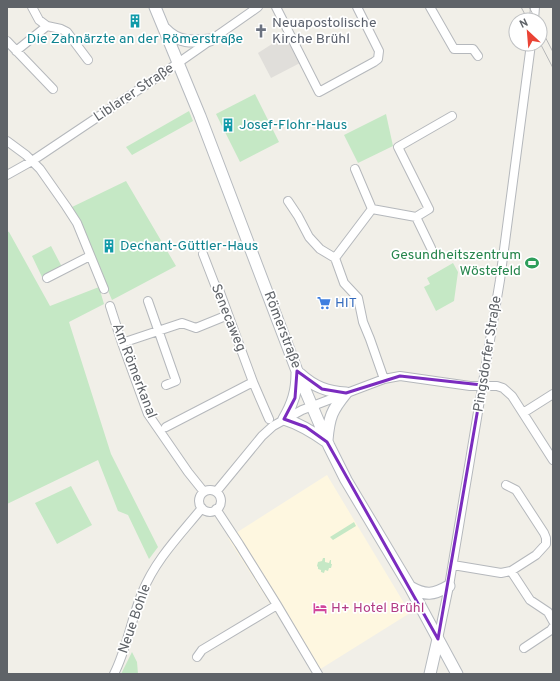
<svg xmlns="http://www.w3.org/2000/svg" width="560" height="681" font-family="Overpass,sans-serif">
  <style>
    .commercial { fill: #fef7e0 }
    .industrial { fill: #e0deda }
    .green { fill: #c5e8c5 }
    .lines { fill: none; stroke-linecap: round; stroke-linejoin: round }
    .minor-casing { stroke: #b5b8bc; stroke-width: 10 }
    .secondary-casing { stroke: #b6babf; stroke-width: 13 }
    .minor { stroke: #fff; stroke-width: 8 }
    .secondary { stroke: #fff; stroke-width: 11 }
    .tram { stroke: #b6b7b8; stroke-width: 1 }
    .marked { fill: none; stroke: #7b2cbf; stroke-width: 3; stroke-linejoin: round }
    .labels { text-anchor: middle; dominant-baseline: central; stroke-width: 3.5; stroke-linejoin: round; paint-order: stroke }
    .worship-label { font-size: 14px; fill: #5b616d; stroke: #fff; text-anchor: start }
    .culture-label { font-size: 14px; fill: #0d838f; stroke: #fff; text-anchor: start }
    .street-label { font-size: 14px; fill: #5f6368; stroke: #fff }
    .leisure-label { font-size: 14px; fill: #27864d; stroke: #fff; text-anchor: end }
    .shop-label { font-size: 14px; fill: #366cbe; stroke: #fff; text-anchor: start }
    .hotel-label { font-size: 14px; fill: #b23c85; stroke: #fff; text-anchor: start }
  </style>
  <rect width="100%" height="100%" fill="#f1efe8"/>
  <path class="commercial" d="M327,475L410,613L314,673L228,538Z"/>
  <path class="industrial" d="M286,35L300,63L271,78L258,53Z"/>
  <path class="green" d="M255,94L279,142L240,162L216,114Z
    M189,111L193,121L132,155L126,147Z
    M386,114L393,146L358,163L344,135Z
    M126,181L176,266L112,300L72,207Z
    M7,231L9,232L50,306L99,287L104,304L69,322L111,454L158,547L149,559L128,515L118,511L98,460L7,504Z
    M51,246L62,267L42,277L32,256Z
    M453,263L458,272L454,301L436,311L424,287L430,284L427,278Z
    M71,486L92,525L57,544L35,503Z
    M354,522L356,526L333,540L330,537Z
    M323,558H325V562L329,563L330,560H331V564H332L331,568H329L328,571L325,570L324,573L321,572V570L318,569V567L317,566L318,562L322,561Z
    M132,652L137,662L138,674H121Z"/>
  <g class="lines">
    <g class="minor-casing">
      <path id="minor" d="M32,7L39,20L47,26L61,29L67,32L88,60
        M276,7L319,92L374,62L378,59L379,51L357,7
        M430,7L454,49H473L478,56
        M534,20L535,7
        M7,41L53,89
        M16,51L47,26
        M7,141L26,155L40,169L66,206L77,223L104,289
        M355,169L372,209
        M7,175L32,161L168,70L258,7
        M288,201L298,216L309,237L320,249L335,258
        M372,209L335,258L344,283L358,298L363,322L370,339L384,379
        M372,209L416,217L429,209L398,147L452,116
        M416,217L431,248
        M203,254L215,285L218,287L253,382
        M47,278L90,256
        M148,301L176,381L166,385
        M110,306L122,343L148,414L188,472L204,492
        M122,343L182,323L196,328L228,315
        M523,413L553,394
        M166,427L253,382L269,419
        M199 501a11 11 0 1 1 22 0a11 11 0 1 1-22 0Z
        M216,492L262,436L273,426L302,410L384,379L400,376L470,386H497L503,388L512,396L553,460
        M216,509L239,544L277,605L318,674
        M453,565L501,573L511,571L536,555L546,544V538L544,533L516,490L506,485
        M511,571L530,600L548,612L553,621
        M438,639L449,586L500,280L531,44
        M524,648L551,630L553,627
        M197,657L202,650L277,605
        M114,674C127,648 131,620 142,593C155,560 180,535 202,508"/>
    </g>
    <g class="secondary-casing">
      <path id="secondary" d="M155,7L200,116L297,371L329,446L346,480L410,587L457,674
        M165,29C178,43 192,42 210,40
        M297,373C297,391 293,404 284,419C300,424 313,432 327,442
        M300,374C314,387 328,392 346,393
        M327,440C329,417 332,410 346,393
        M410,587C426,596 433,595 449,586
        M430,674L438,639"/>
    </g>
    <use href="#minor" class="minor"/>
    <use href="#secondary" class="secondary"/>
    <path class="tram" d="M521,7L528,20
      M529,7L536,20
      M540,27L553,52
      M540,43L553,68"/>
  </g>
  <path class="marked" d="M297,371L322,389L346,393L400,376L482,385L438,639L327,442L306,427L284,419L295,398Z"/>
  <defs>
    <g id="building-bare" transform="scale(1.08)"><path d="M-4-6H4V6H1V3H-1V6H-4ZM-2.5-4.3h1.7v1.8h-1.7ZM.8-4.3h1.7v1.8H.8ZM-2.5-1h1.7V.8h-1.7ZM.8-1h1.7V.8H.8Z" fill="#0f9aa8" stroke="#fff" stroke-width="2.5" paint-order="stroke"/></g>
    <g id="church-bare" transform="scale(1.08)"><path d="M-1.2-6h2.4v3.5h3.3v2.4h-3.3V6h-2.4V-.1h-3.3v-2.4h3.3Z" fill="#6b7280" stroke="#fff" stroke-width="2.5" paint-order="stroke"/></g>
    <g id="stadium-bare" transform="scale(1.08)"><path d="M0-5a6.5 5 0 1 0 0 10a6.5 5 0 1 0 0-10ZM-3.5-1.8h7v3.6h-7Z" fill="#2e9e5b" stroke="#fff" stroke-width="2.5" paint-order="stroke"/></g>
    <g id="supermarket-bare" transform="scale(1.08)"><path d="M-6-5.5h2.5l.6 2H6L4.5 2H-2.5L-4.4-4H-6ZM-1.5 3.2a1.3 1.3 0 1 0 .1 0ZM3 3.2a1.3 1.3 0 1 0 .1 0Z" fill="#3f7fe0" stroke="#fff" stroke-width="2.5" paint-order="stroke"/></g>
    <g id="hotel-bare" transform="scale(1.08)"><path d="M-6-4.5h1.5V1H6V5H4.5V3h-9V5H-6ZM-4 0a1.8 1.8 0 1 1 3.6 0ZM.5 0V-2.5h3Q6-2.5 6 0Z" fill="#d1479c" stroke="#fff" stroke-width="2.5" paint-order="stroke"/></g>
  </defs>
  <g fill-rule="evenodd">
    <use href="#building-bare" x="135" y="21"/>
    <use href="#church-bare" x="261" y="31"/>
    <use href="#building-bare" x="228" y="125"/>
    <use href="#building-bare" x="109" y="246"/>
    <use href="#stadium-bare" x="532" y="263"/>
    <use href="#supermarket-bare" x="324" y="303"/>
    <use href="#hotel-bare" x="320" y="608"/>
  </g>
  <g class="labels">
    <g class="worship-label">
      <text x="272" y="23">Neuapostolische<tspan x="272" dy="16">Kirche Brühl</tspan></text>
    </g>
    <g class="culture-label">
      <text x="135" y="39" text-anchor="middle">Die Zahnärzte an der Römerstraße</text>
      <text x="239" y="125">Josef-Flohr-Haus</text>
      <text x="120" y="246">Dechant-Güttler-Haus</text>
    </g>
    <g class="street-label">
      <text transform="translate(134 93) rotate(-34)">Liblarer Straße</text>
      <text transform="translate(228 318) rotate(68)">Senecaweg</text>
      <text transform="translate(282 330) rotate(69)">Römerstraße</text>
      <text transform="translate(488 354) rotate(-81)">Pingsdorfer Straße</text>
      <text transform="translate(134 371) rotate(69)">Am Römerkanal</text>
      <text transform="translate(135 619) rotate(-71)">Neue Bohle</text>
    </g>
    <g class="leisure-label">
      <text x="521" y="255">Gesundheitszentrum<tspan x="521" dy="16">Wöstefeld</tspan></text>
    </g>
    <g class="shop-label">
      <text x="335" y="303">HIT</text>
    </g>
    <g class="hotel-label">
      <text x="331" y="608">H+ Hotel Brühl</text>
    </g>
  </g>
  <rect width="560" height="681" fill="none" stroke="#5f6368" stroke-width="16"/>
  <g transform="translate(528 32) rotate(334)"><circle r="19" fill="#ffffff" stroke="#bfc1c3"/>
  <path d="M0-3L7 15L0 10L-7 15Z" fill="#ea4335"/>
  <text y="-6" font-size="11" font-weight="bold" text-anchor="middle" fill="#5f6368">N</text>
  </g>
</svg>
